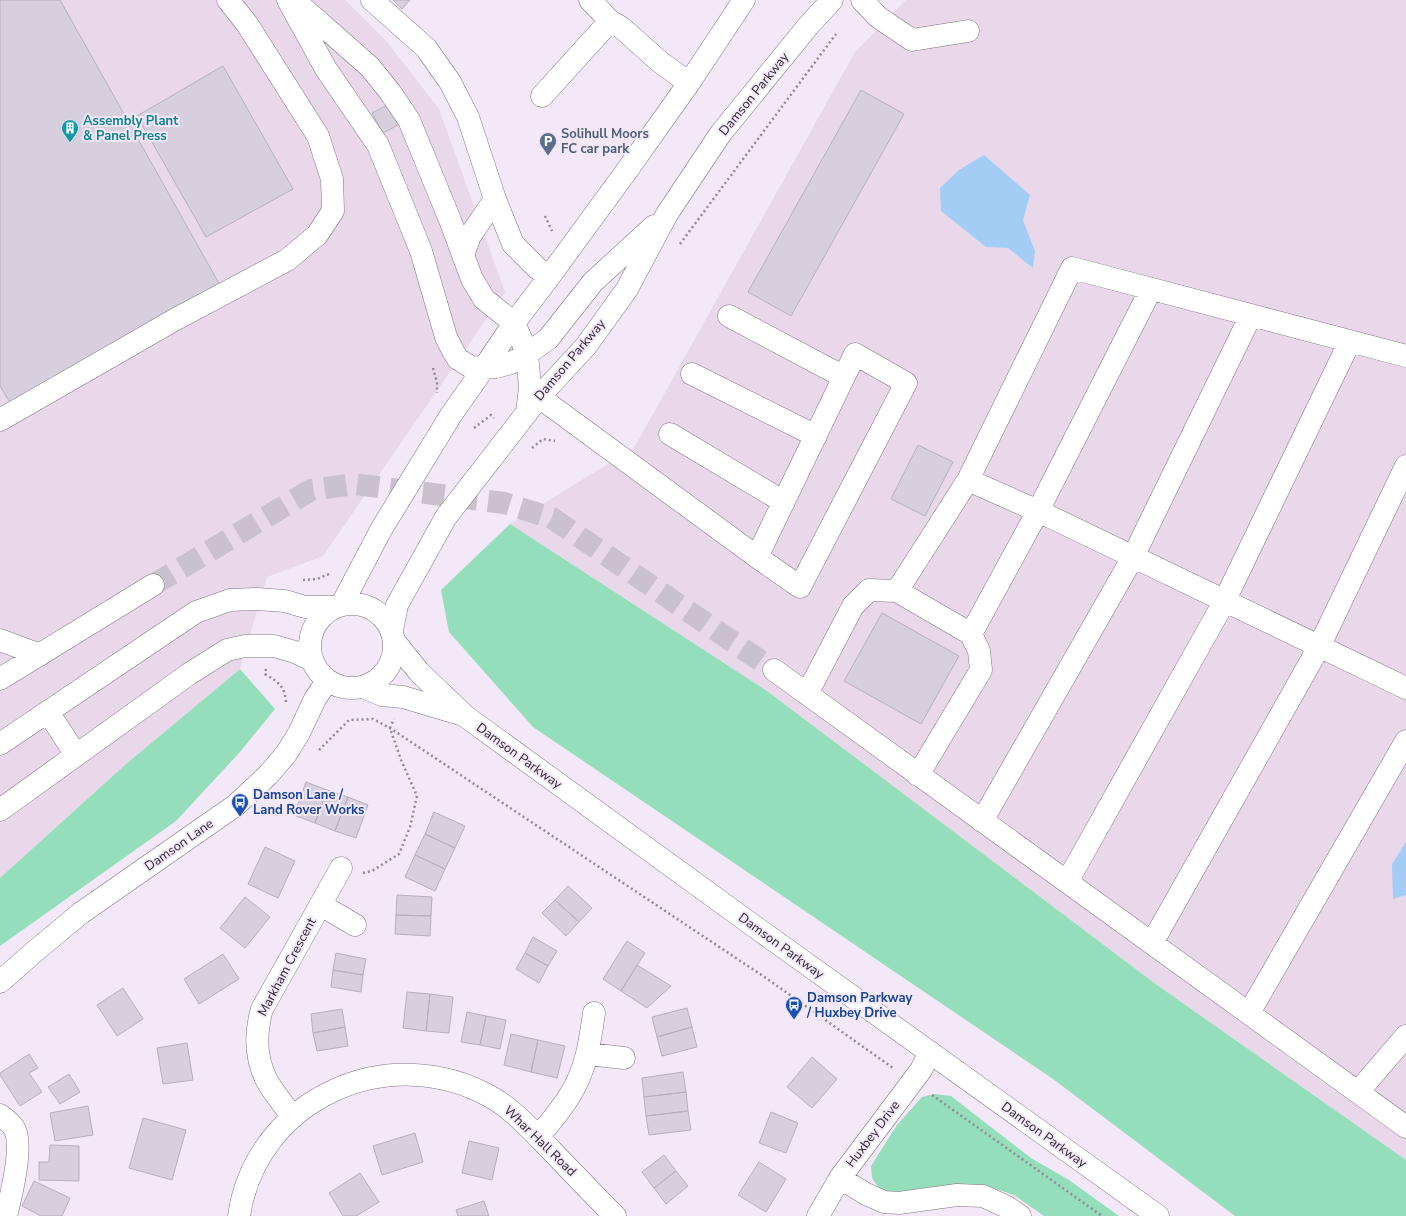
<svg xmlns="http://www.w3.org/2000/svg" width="1406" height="1216" font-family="'Nunito Sans',sans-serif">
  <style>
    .industrial { fill: #e9d8ea }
    .green { fill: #95debc }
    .water { fill: #a4cdf6 }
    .building { fill: #d8cfde; stroke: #b7afbd }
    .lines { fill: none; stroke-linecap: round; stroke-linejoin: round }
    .minor-tunnel { stroke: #cbc1ce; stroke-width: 22; stroke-dasharray: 22 11; stroke-linecap: butt }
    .minor-casing { stroke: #7d7480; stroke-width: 23 }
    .path { stroke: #918993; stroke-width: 2.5; stroke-dasharray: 2 3; stroke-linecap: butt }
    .minor { stroke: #fff; stroke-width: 22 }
    .labels { text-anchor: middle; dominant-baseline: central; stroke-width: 4; stroke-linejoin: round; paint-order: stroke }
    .street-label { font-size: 13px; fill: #29252a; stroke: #f3e8f7 }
    .culture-label { font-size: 13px; font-weight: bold; fill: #0d838f; stroke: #f3e8f7; text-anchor: start }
    .service-label { font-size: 13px; font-weight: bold; fill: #4e5e75; stroke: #f3e8f7; text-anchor: start }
    .transit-label { font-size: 13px; font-weight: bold; fill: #164399; stroke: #f3e8f7; text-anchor: start }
  </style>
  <rect width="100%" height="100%" fill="#f3e8f7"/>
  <path class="industrial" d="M0,0H345L388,43L439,109L505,292L323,556L267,577L240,669L126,764L0,878Z
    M906,0H1406V1160L1157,985L767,691L510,524L634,448L855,52Z"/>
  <path class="green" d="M510,524L767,691L1157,985L1406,1160V1216H1235L1053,1079L533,727L449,632L441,590Z
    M240,669L275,709L240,752L176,821L0,946V878L126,764Z
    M934,1094L951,1096L1031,1158L1069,1180L1119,1216H1044L1014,1195L987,1186L958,1184L916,1194L881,1191L872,1178L871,1166L897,1125L922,1097Z"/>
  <path class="water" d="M984,155L1030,195L1023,220L1035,251L1033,268L1008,248L986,247L941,211L940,188L959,170Z
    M1406,842V895L1393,899L1392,864Z"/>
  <path class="building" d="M0,0H60L221,287L11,404L0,386Z
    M393,0H410L402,9Z
    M223,66L293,189L206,237L137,116Z
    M861,90L904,114L791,316L748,292Z
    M388,105L398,125L383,133L372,113Z
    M918,445L953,462L925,516L891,499Z
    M882,613L959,656L921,724L844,681Z
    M306,782L327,790L315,823L294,815Z
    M327,790L348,797L335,831L315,823Z
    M348,797L368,805L356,838L335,831Z
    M434,812L465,826L455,848L425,834Z
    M425,834L455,848L445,869L415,855Z
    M265,847L295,861L278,898L248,884Z
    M415,855L445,869L435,891L405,877Z
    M568,886L592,908L579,922L555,900Z
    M397,895L432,897L431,916L396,915Z
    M245,897L270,917L245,948L220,928Z
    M555,900L579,922L566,936L542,913Z
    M396,915L431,916L430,936L395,934Z
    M533,937L557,951L548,966L525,953Z
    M627,941L645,953L621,991L603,979Z
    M336,953L366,959L363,975L333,970Z
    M525,953L548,966L539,983L516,969Z
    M223,954L239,979L199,1004L184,979Z
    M637,965L671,986L647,1008L621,991Z
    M333,970L363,975L361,992L331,987Z
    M123,988L143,1019L117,1036L97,1005Z
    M407,992L430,994L426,1031L403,1028Z
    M430,994L453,997L449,1033L426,1031Z
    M687,1008L692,1027L657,1037L652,1017Z
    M342,1009L345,1027L313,1033L311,1014Z
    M467,1012L486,1016L480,1045L461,1042Z
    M486,1016L506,1020L500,1049L480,1045Z
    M345,1027L348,1046L317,1051L313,1033Z
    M692,1027L697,1047L662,1056L657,1037Z
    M511,1034L538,1040L531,1072L504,1065Z
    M538,1040L565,1046L557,1078L531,1072Z
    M187,1043L193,1080L163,1084L157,1048Z
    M29,1054L38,1068L29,1073L42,1092L20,1106L0,1075V1073Z
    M812,1057L837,1079L812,1108L787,1087Z
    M683,1072L686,1092L644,1097L642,1078Z
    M69,1074L80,1092L60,1104L48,1087Z
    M686,1092L688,1111L646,1116L644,1097Z
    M88,1106L93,1135L55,1141L50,1113Z
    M688,1111L691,1130L649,1135L646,1116Z
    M771,1112L798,1123L786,1153L759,1143Z
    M143,1118L186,1130L172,1180L129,1168Z
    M415,1133L423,1162L382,1175L373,1146Z
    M469,1141L499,1148L492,1180L462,1173Z
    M50,1145L79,1146V1181L39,1180V1162H49Z
    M664,1155L676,1171L654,1188L642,1172Z
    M759,1162L786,1179L766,1212L738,1195Z
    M676,1171L688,1186L666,1204L654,1188Z
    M360,1173L379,1202L356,1216H343L329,1193Z
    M34,1181L70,1198L62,1216H41L22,1206Z
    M484,1201L489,1216H458L456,1210Z"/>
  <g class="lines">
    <path class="minor-tunnel" d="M153,585L311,490L354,484L504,503L552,518L774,670"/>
    <g class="minor-casing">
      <path id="minor" d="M288,0L326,69L378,145L421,251L446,337L453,351L458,359L471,367L484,368L496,367L511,363L527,354L548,339L593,282L654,226
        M294,0L370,67L390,92L409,120L450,220L472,279L484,299L514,323L522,341L527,354L530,387L527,413
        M372,0L426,48L450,82L468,117L495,199L513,244L537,268L549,277
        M590,0L610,21L622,28L660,62L689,83
        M862,0L878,17L912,40L968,31
        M542,96L610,21
        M463,255L470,236L495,199
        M729,316L844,377
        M692,374L816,436
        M539,397L757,557L800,587L906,383L855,354L757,557
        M0,420L176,319L287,260L317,235L333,211L332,179L318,136L247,24L228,0
        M670,434L784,502
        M968,480L1072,268L1406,356
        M897,591L968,480L1038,511L1406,688
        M310 646a42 42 0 1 1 84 0a42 42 0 1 1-84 0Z
        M342,604L382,528L451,415L484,368L514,323L549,277L628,169L689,83L744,0
        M392,630L397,605L446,517L539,397L586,346L627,289L667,214L721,133L809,25L832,0
        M971,634L1038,511L1151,289
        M0,640L40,655
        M395,642L419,672L465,716L758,929L1158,1216
        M774,670L1406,1127
        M0,679L153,585
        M363,687L382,695L403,697L460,714
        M807,694L853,606L869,590L897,591L971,634L979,651L981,670L918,775
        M48,712L76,755
        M0,744L196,612L230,600L257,599L285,601L305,607H333
        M0,810L189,674L227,650L245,646H274L295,652L312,660
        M982,821L1133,557L1251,315
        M1067,882L1224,602L1350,341
        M321,905L355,925
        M1152,943L1319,647L1406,466
        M0,982L34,952L81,913L236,805L268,775L286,754L299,733L315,699L327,681
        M1249,1013L1406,741
        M588,1054L624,1058
        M1358,1092L1406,1036
        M0,1115C4,1118 11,1123 14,1128C24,1145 11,1196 6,1216
        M293,1117C284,1105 272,1091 266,1079C255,1056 255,1033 262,1009L341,868
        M538,1137C549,1124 561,1110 570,1095C586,1070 590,1042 594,1013
        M840,1178L866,1194L884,1202L899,1203L957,1195L983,1196L1007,1207L1020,1216
        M239,1216C256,1099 389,1039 491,1097C514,1110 531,1130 550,1149C571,1171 593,1194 615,1216
        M818,1216L840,1178L921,1070L930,1052"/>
    </g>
    <path class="path" d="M545,216L552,231
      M680,244L836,34
      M433,368L437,383V393
      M474,428L491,415L494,418
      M532,448L543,439L555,441
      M303,580L317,579L329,574
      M266,669L265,674C278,682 285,686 286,702
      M319,750L349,720L373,719L390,728L766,978L893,1068
      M363,873L372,871L399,854L410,827L417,796L401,760L390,728L394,719
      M932,1095L1102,1216"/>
    <use href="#minor" class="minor"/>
  </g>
  <defs>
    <g id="building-pin" transform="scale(0.9)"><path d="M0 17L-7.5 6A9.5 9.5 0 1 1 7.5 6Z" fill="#0f9aa8" stroke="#f3e8f7"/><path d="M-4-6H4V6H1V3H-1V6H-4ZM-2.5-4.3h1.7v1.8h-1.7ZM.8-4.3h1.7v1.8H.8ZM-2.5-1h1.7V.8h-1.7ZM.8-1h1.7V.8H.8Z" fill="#fff"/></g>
    <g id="parking-pin" transform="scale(0.9)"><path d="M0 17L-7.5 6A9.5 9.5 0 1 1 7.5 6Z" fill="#5c6f8a" stroke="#f3e8f7"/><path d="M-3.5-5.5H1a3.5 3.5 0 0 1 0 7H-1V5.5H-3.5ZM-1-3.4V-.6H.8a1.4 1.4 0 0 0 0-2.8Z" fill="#fff"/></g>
    <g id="bus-pin" transform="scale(0.9)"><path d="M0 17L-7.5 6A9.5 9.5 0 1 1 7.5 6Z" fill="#1a4fb4" stroke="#f3e8f7"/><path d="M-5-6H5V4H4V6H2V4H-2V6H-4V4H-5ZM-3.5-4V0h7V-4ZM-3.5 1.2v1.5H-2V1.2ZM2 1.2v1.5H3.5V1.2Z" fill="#fff"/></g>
  </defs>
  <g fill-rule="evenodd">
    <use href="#building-pin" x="70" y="128"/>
    <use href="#parking-pin" x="548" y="141"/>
    <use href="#bus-pin" x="240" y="802"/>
    <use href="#bus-pin" x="794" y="1005"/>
  </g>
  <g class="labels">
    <g class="street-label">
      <text transform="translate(754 94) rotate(-51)">Damson Parkway</text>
      <text transform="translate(570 360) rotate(-50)">Damson Parkway</text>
      <text transform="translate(519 756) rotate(36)">Damson Parkway</text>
      <text transform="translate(179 845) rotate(-35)">Damson Lane</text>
      <text transform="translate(781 946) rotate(36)">Damson Parkway</text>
      <text transform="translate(287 967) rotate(-62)">Markham Crescent</text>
      <text transform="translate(873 1134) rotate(-53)">Huxbey Drive</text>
      <text transform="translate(1044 1135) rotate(36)">Damson Parkway</text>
      <text transform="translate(540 1141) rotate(44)">Whar Hall Road</text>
    </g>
    <g class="culture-label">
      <text x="83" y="121">Assembly Plant<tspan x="83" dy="15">&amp; Panel Press</tspan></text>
    </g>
    <g class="service-label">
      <text x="561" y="134">Solihull Moors<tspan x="561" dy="15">FC car park</tspan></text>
    </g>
    <g class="transit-label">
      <text x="253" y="795">Damson Lane /<tspan x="253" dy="15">Land Rover Works</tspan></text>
      <text x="807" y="998">Damson Parkway<tspan x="807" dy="15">/ Huxbey Drive</tspan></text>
    </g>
  </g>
</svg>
